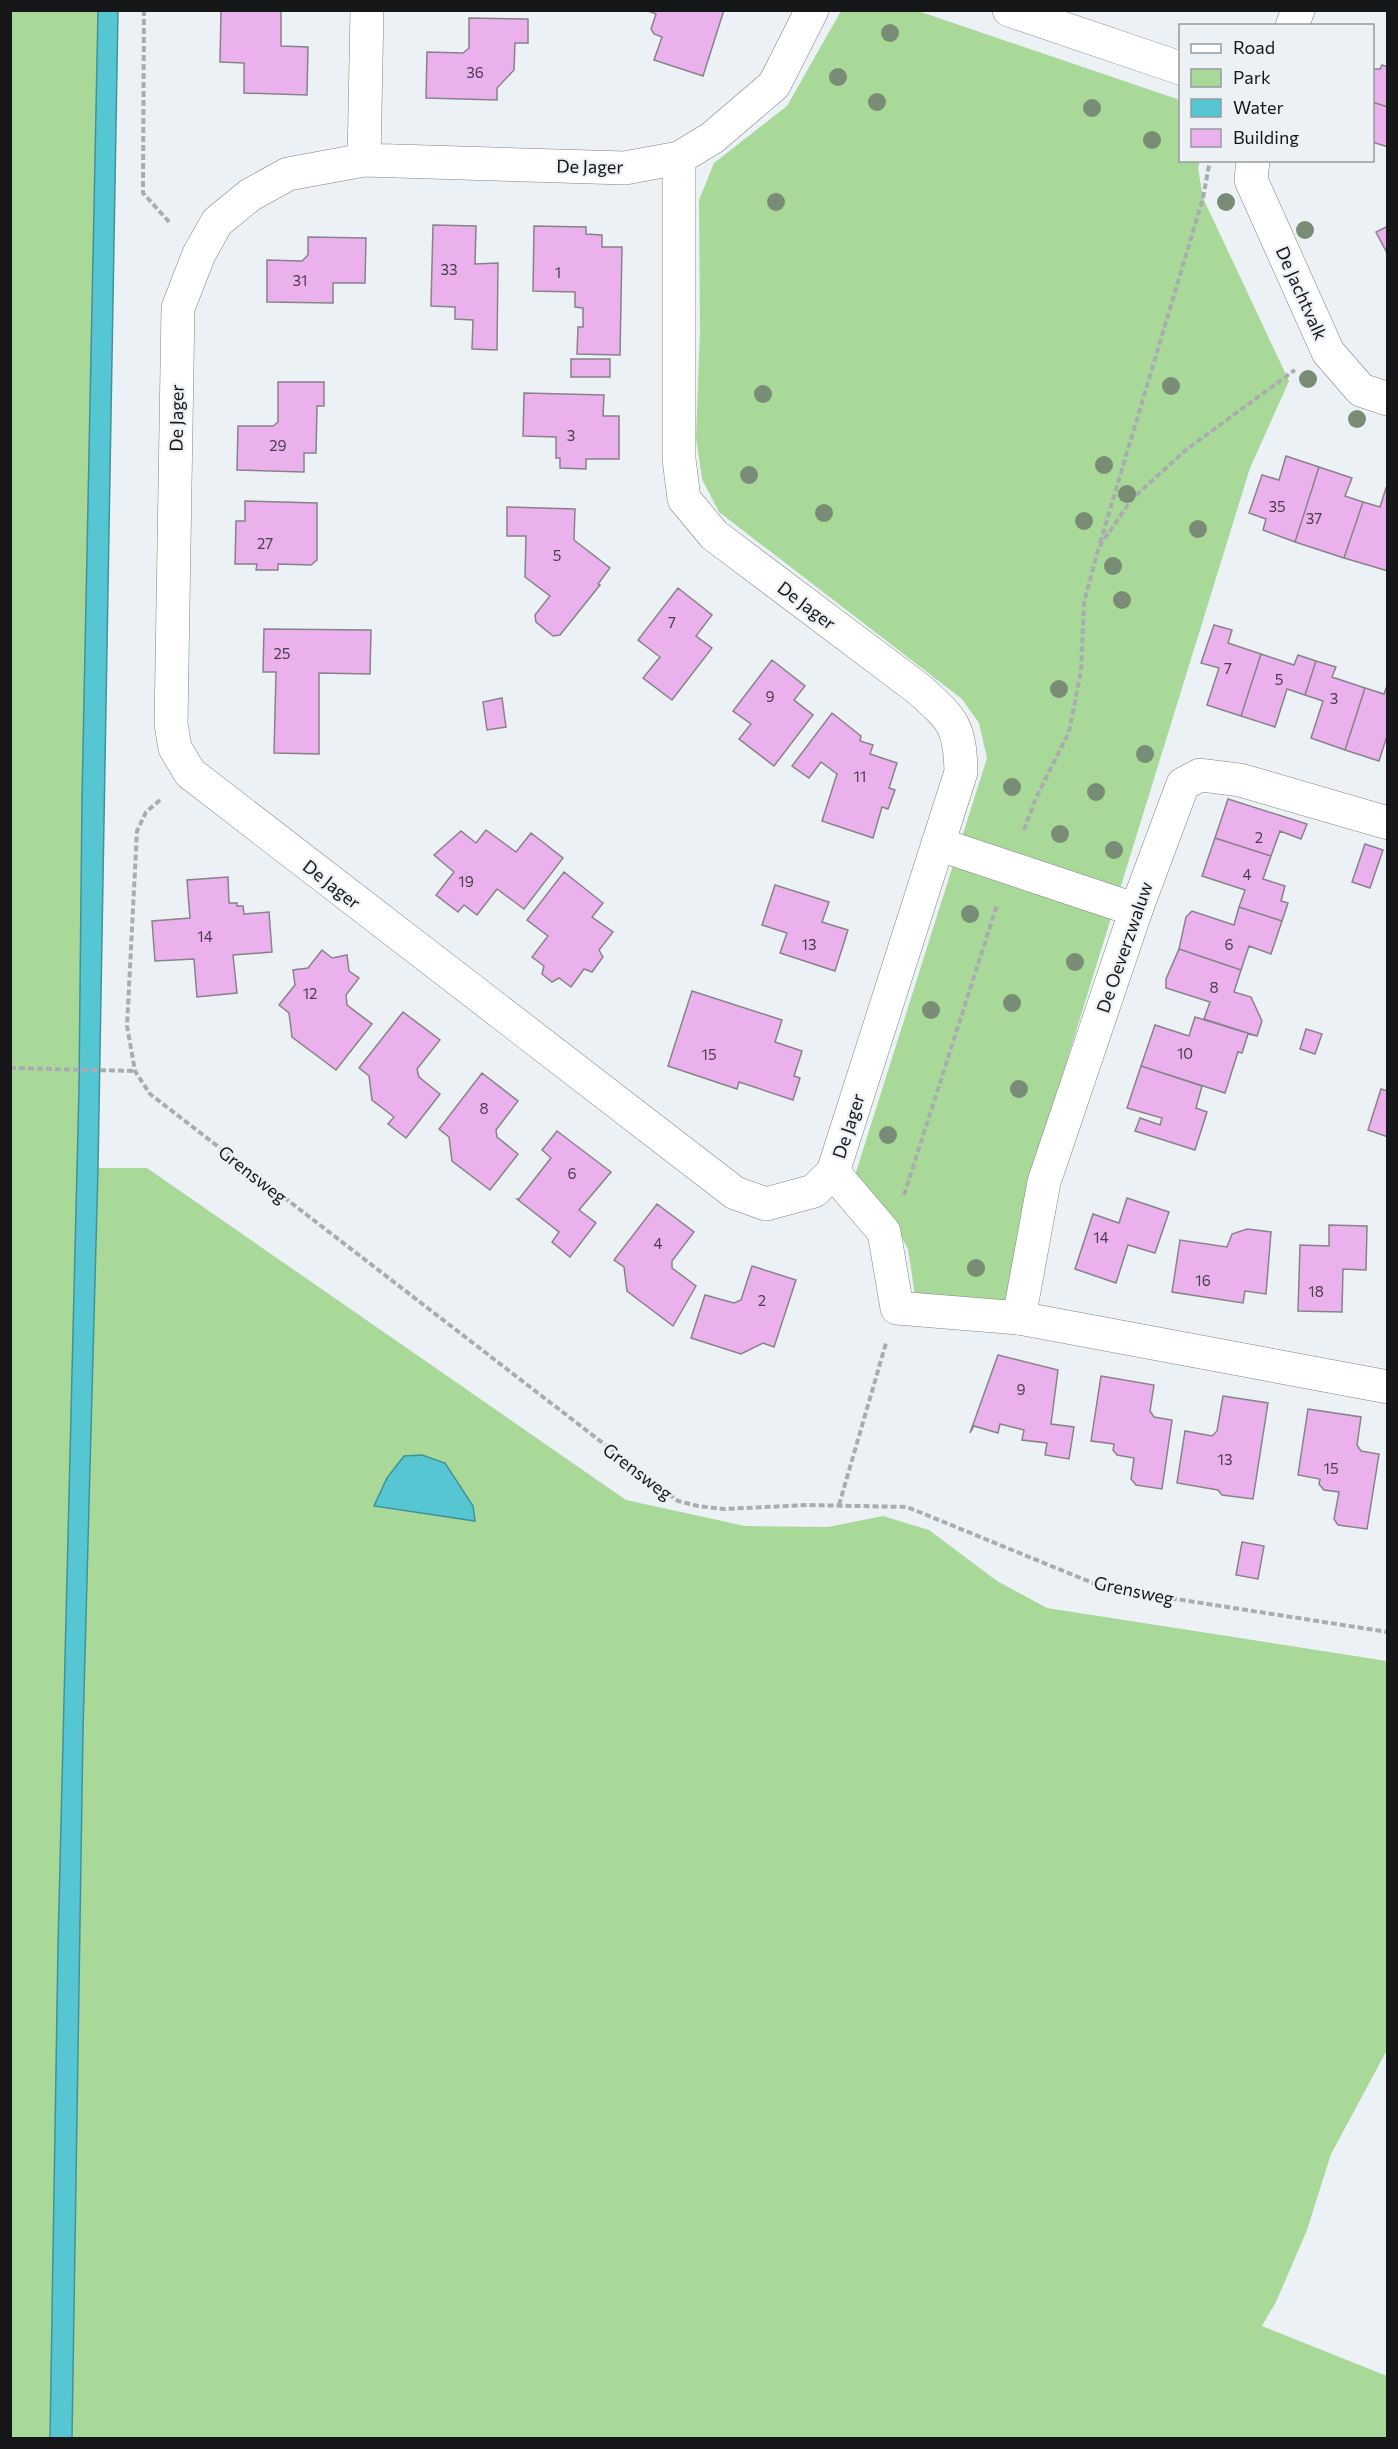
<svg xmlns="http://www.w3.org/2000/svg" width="1398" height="2449" font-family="Commissioner,sans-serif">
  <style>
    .green { fill: #a8d998 }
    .water { fill: #55c6d2; stroke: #42929a; stroke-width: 1.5 }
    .building { fill: #ebb1ed; stroke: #878388; stroke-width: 1.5 }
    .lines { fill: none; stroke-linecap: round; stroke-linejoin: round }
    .pedestrian-casing { stroke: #7e8387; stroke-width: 34 }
    .minor-casing { stroke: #7e8387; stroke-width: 34 }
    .path { stroke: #a9adb0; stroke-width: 4; stroke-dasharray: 6 3; stroke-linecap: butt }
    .pedestrian { stroke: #fff; stroke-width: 33 }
    .minor { stroke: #fff; stroke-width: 33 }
    .tree { fill: #788c76 }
    .labels { text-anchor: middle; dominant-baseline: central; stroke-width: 4.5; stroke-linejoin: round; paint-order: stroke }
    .number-label { font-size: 15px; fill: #4a3e4d }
    .street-label { font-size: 18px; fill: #151718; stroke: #ecf1f6 }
  </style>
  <rect width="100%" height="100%" fill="#ecf1f6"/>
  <path class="green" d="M98,10C92,368 85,726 79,1084C72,1536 58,1987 50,2438H11L10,11Z
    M841,11H918L1180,100V160L1200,161L1198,168L1203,198L1289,381L1250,468L1027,1190L1009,1304L915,1295L908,1249L889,1214L855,1175L987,758L979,723L962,699L719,512L702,479L696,438L700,331L699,200L714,163L787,106Z
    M98,1168H147L626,1500L745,1526L828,1527L883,1516L929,1530L997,1581L1047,1608L1387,1661V2050L1331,2154L1307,2230L1276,2302L1262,2326L1387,2376V2438H72L83,1730Z"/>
  <path class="water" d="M118,10L98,1168L83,1730L72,2438H50L58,1946L79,1087L82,798L98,11Z
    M422,1455L445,1463L473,1506L475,1521L374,1506L387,1478L404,1456Z"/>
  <path class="building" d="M221,10H281V46L308,47L307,95L244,93V63L220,62Z
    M646,10H724L703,76L654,60L662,37L654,34L651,29L656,14Z
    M469,18L528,19V43H515L514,70L497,88V100L426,98L427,52L463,53L469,48Z
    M1382,65L1388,67V107L1372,102V69H1380Z
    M1372,102L1388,107V147L1372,142Z
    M433,225L476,226L475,264L498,263L497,350L472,349L473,320L455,319V307L431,306Z
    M534,226L586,227V234L602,235V247H622L620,355L577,354L578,327H583V308L575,307V292L533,291Z
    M1388,226V255L1376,232Z
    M308,237L366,238L365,283H333V303L267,302V260L302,261L308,255Z
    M571,359H610V377H571Z
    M278,382H324V406H317L316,453H304V472L237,470L238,426H273L278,422Z
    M524,393L604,395L603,416H619V459H586V469L560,468V458H556V437L523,436Z
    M1286,456L1319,467L1295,542L1263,530L1266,519L1249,513L1262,475L1279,480Z
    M1319,467L1352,478L1345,496L1363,502L1344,558L1295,542Z
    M1386,488L1388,489V571L1344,558L1363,502L1380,507Z
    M245,501L317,503V560L311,565L278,564V570H256L257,564H235L236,521H245Z
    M507,507L575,509L574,540L610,568L598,584L600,585L560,635L553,636L536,622L535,615L550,596L525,577L526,536H507Z
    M678,588L712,615L696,636L712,648L672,700L643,678L660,657L638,640Z
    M1214,625L1232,630L1228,643L1261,654L1241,716L1207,705L1219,668L1201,663Z
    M264,629L371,630L370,674L319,673V754L274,753L276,672H263Z
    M1261,654L1294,665L1298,655L1316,661L1305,695L1287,689L1275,727L1241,716Z
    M772,660L805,686L794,700L813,715L774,766L739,739L751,724L733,711Z
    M1316,661L1336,667L1332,677L1365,688L1345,750L1311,738L1323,701L1305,695Z
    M1388,683V733L1379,761L1345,750L1365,688L1384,694Z
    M502,698L506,727L487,730L483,702Z
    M832,713L861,736L860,741L873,745L870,754L897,763L889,788L895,790L888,809L882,807L873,838L822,821L837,774L821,762L809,778L792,766Z
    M1228,799L1307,824L1301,839L1280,831L1271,856L1215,838Z
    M486,830L516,852L531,833L563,858L524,909L497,889L477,915L464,905L458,912L436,895L454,872L434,855L461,831L476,843Z
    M1215,838L1271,856L1263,879L1285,886L1281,901L1288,903L1282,921L1239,907L1245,890L1202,876Z
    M1365,844L1383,850L1370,888L1352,882Z
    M564,872L603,903L592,917L613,932L599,950L603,957L592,972L584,969L571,987L559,978L552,982L542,974L544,966L532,957L548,936L527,920Z
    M228,877L229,903H237V906H243L244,914L269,912L272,952L233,955L237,993L197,997L194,959L155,961L152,921L190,918L187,880Z
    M775,885L829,902L822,922L848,930L835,971L780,953L787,933L762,925Z
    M1239,907L1282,921L1271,954L1249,946L1241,970L1179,949L1186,917L1192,911L1234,925Z
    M1179,949L1241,970L1234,992L1251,997L1262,1021L1257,1036L1204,1019L1210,1002L1166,988V979Z
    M322,950L332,958L347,955L349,971L359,978L346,995L347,1005L372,1024L336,1070L292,1037L289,1013L279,1005L295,985L293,970L308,968Z
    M692,991L782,1020L775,1042L802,1051L794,1076L800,1078L793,1100L739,1082L737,1089L668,1066Z
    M403,1012L440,1040L417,1069L419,1077L440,1094L406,1138L388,1124L394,1117L372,1100L369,1076L359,1068Z
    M1195,1017L1257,1036L1248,1034L1242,1053L1238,1052L1225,1093L1141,1066L1155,1025L1189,1036Z
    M1306,1029L1322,1034L1315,1054L1300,1049Z
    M1141,1066L1202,1086L1196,1108L1207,1112L1195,1150L1135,1131L1140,1118L1160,1125L1162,1118L1127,1108Z
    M482,1073L518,1101L496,1130L497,1137L518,1154L490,1190L452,1161L449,1137L439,1129Z
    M1381,1089L1388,1091V1137L1368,1130Z
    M557,1131L611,1172L579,1210L596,1223L570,1257L552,1242L559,1232L517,1199H519L551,1158L542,1150Z
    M1127,1198L1169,1212L1155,1253L1128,1245L1116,1283L1075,1269L1093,1214L1119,1223Z
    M657,1204L694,1232L672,1261V1268L696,1286L673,1326L627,1291L624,1267L614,1260Z
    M1329,1225L1367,1226L1366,1270L1343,1269L1342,1312L1298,1311L1300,1245L1329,1246Z
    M1247,1229L1271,1232L1266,1294L1245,1291L1243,1303L1172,1292L1180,1240L1227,1247L1232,1234Z
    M752,1266L796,1280L774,1347L763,1343L741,1354L691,1338L705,1295L734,1303L741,1300Z
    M998,1355L1058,1370L1051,1424L1074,1427L1069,1459L1045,1455L1047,1443L1022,1440L1024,1430L1000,1424L998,1433L974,1426L970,1433Z
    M1101,1376L1154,1385L1150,1411L1154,1417L1172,1420L1162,1489L1136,1485L1131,1479L1134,1458L1117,1455L1113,1450L1114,1444L1091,1441Z
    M1223,1396L1268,1403L1253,1499L1222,1495L1218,1490L1177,1483L1185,1431L1212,1436L1217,1431Z
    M1308,1409L1361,1417L1357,1445L1361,1451L1379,1454L1367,1529L1338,1525L1334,1519L1339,1492L1324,1490L1319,1484L1320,1479L1298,1475Z
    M1242,1542L1264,1546L1258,1579L1236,1575Z"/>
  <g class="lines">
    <g class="pedestrian-casing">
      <path id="pedestrian" d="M938,844L1136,910
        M833,1172L884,1232L897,1308L1019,1318"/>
    </g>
    <g class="minor-casing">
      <path id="minor" d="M1009,10L1180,68
        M1292,26L1298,10
        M679,158V459L684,499L714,535L920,690C953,720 960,726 961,772L833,1172L814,1191L766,1204L735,1193L190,773L175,748L171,724L178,308L199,254L217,222L250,195L288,174L364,160L625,168L679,158L712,138L774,85L812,10
        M364,160L367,10
        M1253,160L1251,180L1328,352L1361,390L1388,399
        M1388,823L1240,780L1200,775L1183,784L1136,910L1044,1182L1019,1318L1388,1387"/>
    </g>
    <path class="path" d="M144,10L143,193L171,224
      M1100,543L1203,198L1210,160
      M160,800L146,812L137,831L127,1026L135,1071L150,1094L678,1501L698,1506L724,1509L808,1505L907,1507L1105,1588L1388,1632
      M1024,830L1036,798L1069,732L1081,671L1084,602L1099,547L1132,499L1187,449L1295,370
      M10,1068L135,1071
      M904,1195L997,905
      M839,1505L886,1343"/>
    <use href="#pedestrian" class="pedestrian"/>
    <use href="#minor" class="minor"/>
  </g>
  <g class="tree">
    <circle cx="890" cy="33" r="9"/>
    <circle cx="838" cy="77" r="9"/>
    <circle cx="877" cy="102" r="9"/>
    <circle cx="1092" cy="108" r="9"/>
    <circle cx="1152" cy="140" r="9"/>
    <circle cx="776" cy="202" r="9"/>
    <circle cx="1226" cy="202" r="9"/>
    <circle cx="1305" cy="230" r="9"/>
    <circle cx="1308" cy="379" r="9"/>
    <circle cx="1171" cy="386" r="9"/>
    <circle cx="763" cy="394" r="9"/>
    <circle cx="1357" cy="419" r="9"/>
    <circle cx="1104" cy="465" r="9"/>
    <circle cx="749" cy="475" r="9"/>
    <circle cx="1127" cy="494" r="9"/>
    <circle cx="824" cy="513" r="9"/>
    <circle cx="1084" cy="521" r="9"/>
    <circle cx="1198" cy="529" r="9"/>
    <circle cx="1113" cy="566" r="9"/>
    <circle cx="1122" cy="600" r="9"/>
    <circle cx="1059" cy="689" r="9"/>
    <circle cx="1145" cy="754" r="9"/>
    <circle cx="1012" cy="787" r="9"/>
    <circle cx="1096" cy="792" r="9"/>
    <circle cx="1060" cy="834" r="9"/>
    <circle cx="1114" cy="850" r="9"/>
    <circle cx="970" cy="914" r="9"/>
    <circle cx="1075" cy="962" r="9"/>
    <circle cx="1012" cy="1003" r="9"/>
    <circle cx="931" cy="1010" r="9"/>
    <circle cx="1019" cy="1089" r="9"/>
    <circle cx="888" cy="1135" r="9"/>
    <circle cx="976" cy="1268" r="9"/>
  </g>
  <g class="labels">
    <g class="number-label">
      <text x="475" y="72">36</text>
      <text x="449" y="269">33</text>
      <text x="558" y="272">1</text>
      <text x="300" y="280">31</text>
      <text x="571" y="435">3</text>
      <text x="278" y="445">29</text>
      <text x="1277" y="506">35</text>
      <text x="1314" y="518">37</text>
      <text x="265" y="543">27</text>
      <text x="557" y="555">5</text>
      <text x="672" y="622">7</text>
      <text x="282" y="653">25</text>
      <text x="1228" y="668">7</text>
      <text x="1279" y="679">5</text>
      <text x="770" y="696">9</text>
      <text x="1334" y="698">3</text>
      <text x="860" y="776">11</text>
      <text x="1259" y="837">2</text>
      <text x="1247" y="874">4</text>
      <text x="466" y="881">19</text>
      <text x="205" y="936">14</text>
      <text x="809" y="944">13</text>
      <text x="1229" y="944">6</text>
      <text x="1214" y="987">8</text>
      <text x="310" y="993">12</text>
      <text x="1185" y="1053">10</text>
      <text x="709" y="1054">15</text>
      <text x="484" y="1108">8</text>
      <text x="572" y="1173">6</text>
      <text x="1101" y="1237">14</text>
      <text x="658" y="1243">4</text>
      <text x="1203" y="1280">16</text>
      <text x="1316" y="1291">18</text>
      <text x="762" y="1300">2</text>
      <text x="1021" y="1389">9</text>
      <text x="1225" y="1459">13</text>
      <text x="1331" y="1468">15</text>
    </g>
    <g class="street-label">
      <text transform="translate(590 166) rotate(1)">De Jager</text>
      <text transform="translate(1302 293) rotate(66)">De Jachtvalk</text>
      <text transform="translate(176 418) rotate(-89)">De Jager</text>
      <text transform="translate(807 605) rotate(37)">De Jager</text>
      <text transform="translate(332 884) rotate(38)">De Jager</text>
      <text transform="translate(1124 947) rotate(-71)">De Oeverzwaluw</text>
      <text transform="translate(848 1126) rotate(-72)">De Jager</text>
      <text transform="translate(253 1174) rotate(38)">Grensweg</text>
      <text transform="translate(638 1471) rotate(37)">Grensweg</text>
      <text transform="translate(1134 1590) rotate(12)">Grensweg</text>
    </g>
  </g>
  <rect width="1398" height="2449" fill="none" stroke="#151718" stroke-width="24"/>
  <rect x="1179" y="24" width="195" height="138" fill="#ecf1f6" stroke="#969a9d" stroke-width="1.5"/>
  <rect x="1191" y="44" width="30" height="9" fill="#ffffff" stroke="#969a9d" stroke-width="1.5"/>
  <text x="1233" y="54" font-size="18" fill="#151718">Road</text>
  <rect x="1191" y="69" width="30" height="18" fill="#a8d998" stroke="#969a9d" stroke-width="1.5"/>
  <text x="1233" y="84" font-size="18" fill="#151718">Park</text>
  <rect x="1191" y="99" width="30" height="18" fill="#55c6d2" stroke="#969a9d" stroke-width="1.5"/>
  <text x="1233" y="114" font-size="18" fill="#151718">Water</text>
  <rect x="1191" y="129" width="30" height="18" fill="#ebb1ed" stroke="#969a9d" stroke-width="1.5"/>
  <text x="1233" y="144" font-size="18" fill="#151718">Building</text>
</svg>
